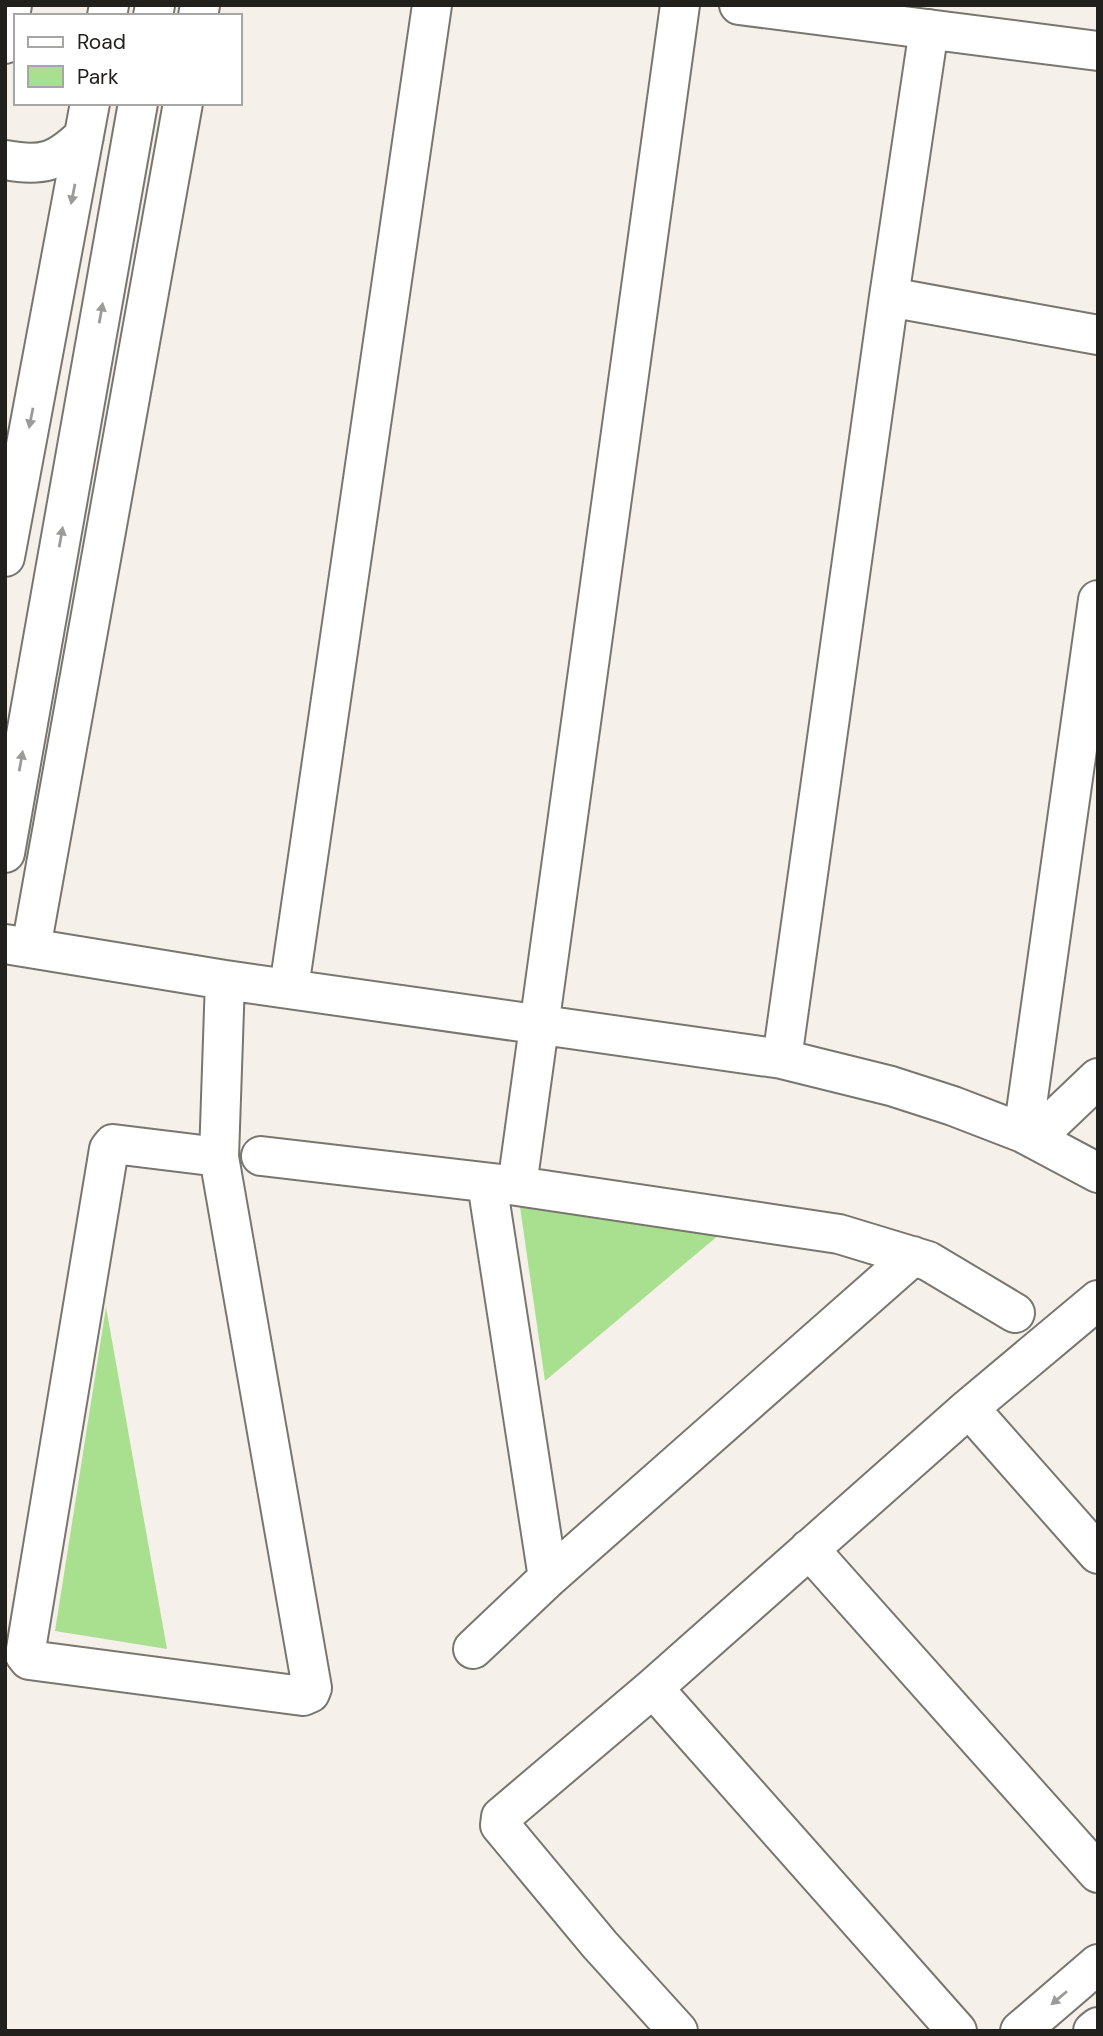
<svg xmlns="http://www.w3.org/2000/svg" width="1103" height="2036" font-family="'DM Sans',sans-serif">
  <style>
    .green { fill: #a9e08f }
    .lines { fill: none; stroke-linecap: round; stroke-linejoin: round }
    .minor-casing { stroke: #78766f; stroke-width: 42 }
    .minor { stroke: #fff; stroke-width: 38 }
    .oneway { fill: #9b9b99 }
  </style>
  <rect width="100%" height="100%" fill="#f5f1ea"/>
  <path class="green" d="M519,1200L726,1229L545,1381Z
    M106,1307L167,1649L55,1631Z"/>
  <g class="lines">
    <g class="minor-casing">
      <path id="minor" d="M739,5L1098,51
        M107,16L109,5
        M153,16L155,5
        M198,16L200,5
        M5,44L12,5
        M5,160C43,167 57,162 84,136
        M889,297L1098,335
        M5,557L90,103
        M5,853L138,103
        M5,944L225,980L782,1059L891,1086L953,1106L1023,1133L1098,1173
        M31,948L183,103
        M289,988L432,5
        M782,1059L889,297L929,29
        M1023,1133L1098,600
        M1034,1139L1098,1078
        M261,1156L517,1186L839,1234L928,1261L1015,1313
        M219,1157L113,1144L109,1149L25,1655L29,1660L303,1696L310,1693L312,1688L219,1157L225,980
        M487,1183L548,1578
        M517,1186L680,5
        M969,1408L1098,1554
        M809,1549L1098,1873
        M473,1649L548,1578L913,1256
        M653,1688L957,2031
        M678,2031L600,1945L500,1825L501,1817L653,1688L969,1408L1098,1300
        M1020,2031L1098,1964
        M1093,2031L1098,2027"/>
    </g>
    <use href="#minor" class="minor"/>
  </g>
  <defs><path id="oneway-solid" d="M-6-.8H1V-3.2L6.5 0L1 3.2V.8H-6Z" transform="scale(1.75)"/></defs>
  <g class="oneway">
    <use href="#oneway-solid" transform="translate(73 194) rotate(101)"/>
    <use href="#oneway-solid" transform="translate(101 313) rotate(-80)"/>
    <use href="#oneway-solid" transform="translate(31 418) rotate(101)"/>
    <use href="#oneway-solid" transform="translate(61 537) rotate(-80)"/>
    <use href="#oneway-solid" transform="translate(21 761) rotate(-80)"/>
    <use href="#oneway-solid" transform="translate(1059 1998) rotate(140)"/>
  </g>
  <rect width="1103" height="2036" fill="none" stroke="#21201d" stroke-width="14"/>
  <rect x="14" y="14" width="228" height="91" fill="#ffffff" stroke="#a6a6a5" stroke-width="2"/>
  <rect x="28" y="37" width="35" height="10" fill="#ffffff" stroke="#a6a6a5" stroke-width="2"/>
  <text x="77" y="49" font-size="21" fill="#21201d">Road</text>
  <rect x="28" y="66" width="35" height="21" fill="#a9e08f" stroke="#a6a6a5" stroke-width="2"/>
  <text x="77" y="84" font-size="21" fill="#21201d">Park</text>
</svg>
